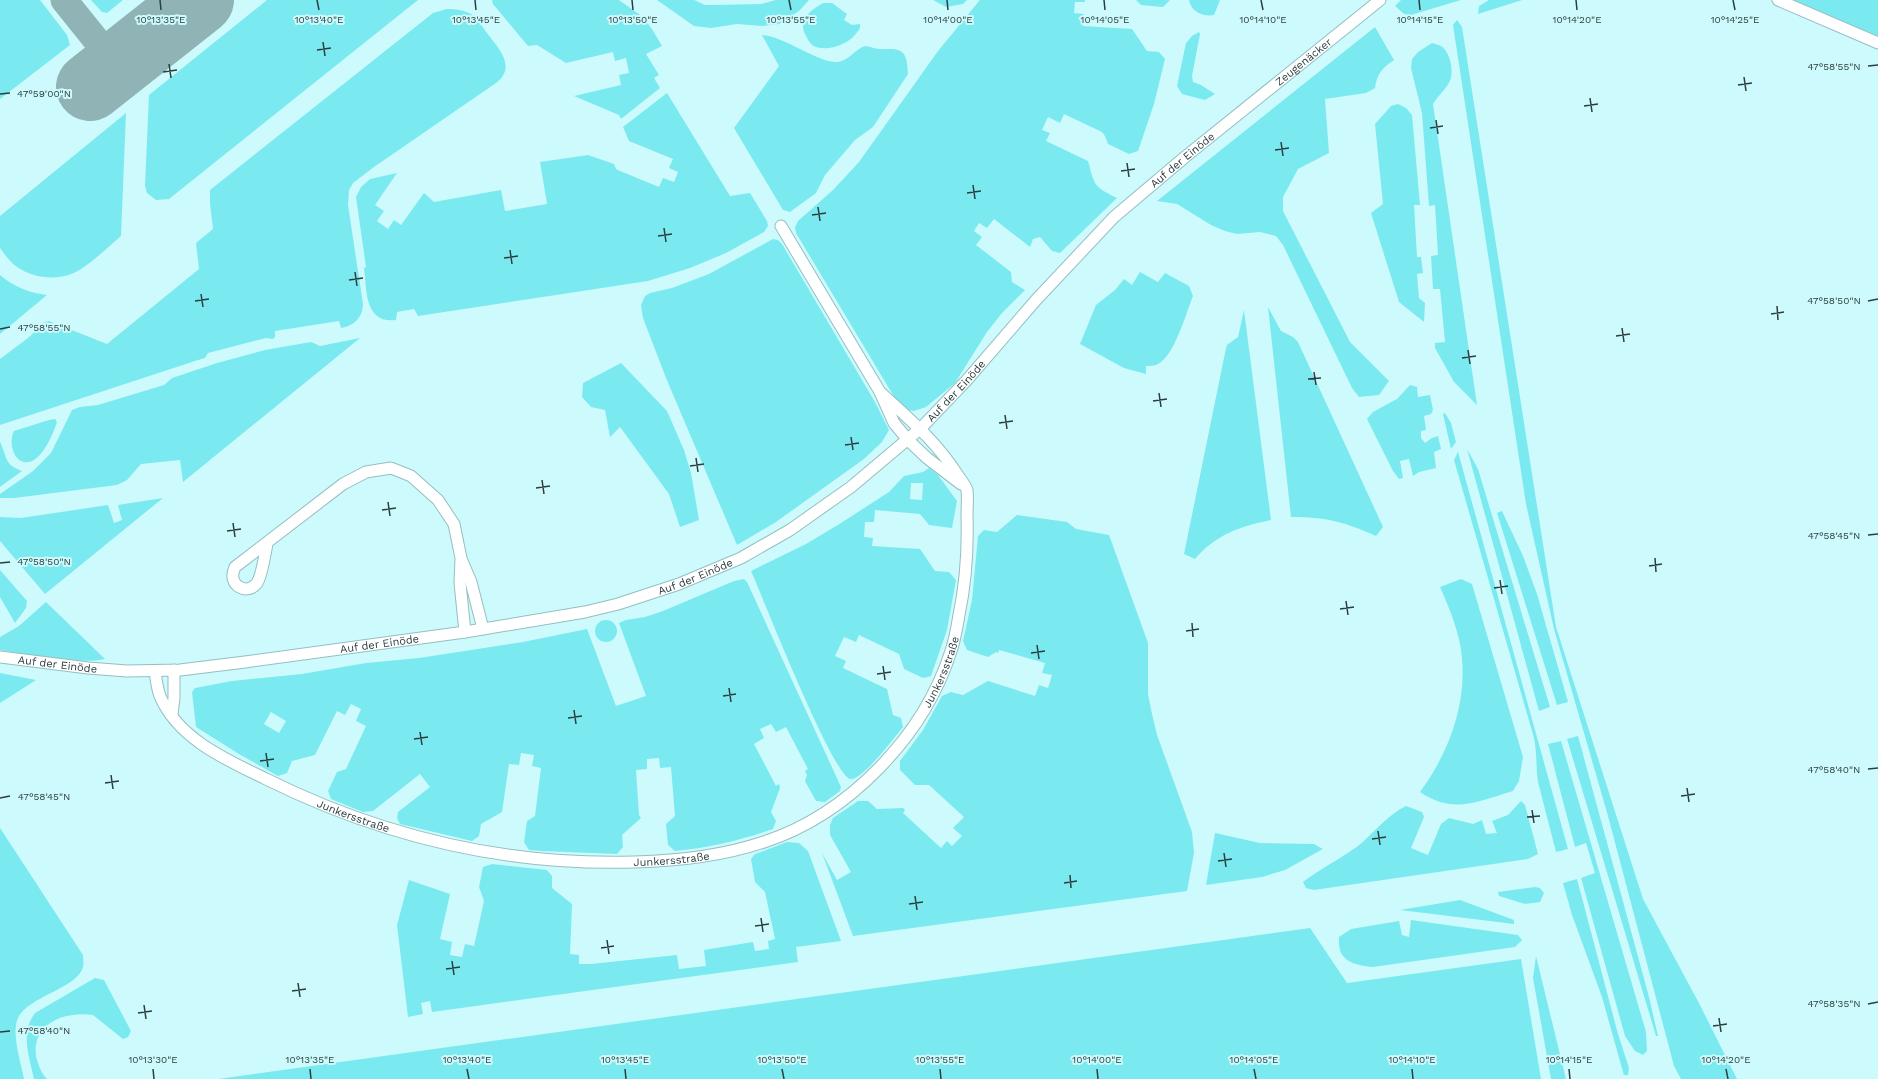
<svg xmlns="http://www.w3.org/2000/svg" width="1878" height="1079" font-family="'Work Sans',sans-serif">
  <style>
    .green { fill: #7aeaf0; fill-rule: evenodd }
    .lines { fill: none; stroke-linecap: round; stroke-linejoin: round }
    .taxiway { stroke: #90b4b5; stroke-width: 27 }
    .runway { stroke: #90b4b5; stroke-width: 68 }
    .street-casing { stroke: #94bfc1; stroke-width: 13 }
    .street { stroke: #fff; stroke-width: 11 }
    .ticks { fill: none; stroke: #2c3e3f; stroke-width: 1.5 }
    .labels { text-anchor: middle; dominant-baseline: central; stroke-width: 4; stroke-linejoin: round; paint-order: stroke }
    .street-label { font-size: 11px; fill: #2c3e3f; stroke: #cdfafc }
    .ticks-label { font-size: 10px; text-anchor: middle; fill: #2c3e3f; stroke: #cdfafc; stroke-width: 4; stroke-linejoin: round; paint-order: stroke }
  </style>
  <rect width="100%" height="100%" fill="#cdfafc"/>
  <path class="green" d="M0,0H40L67,35L70,45L0,99Z
    M91,0H123L107,13L102,12Z
    M267,0H418L169,199L156,200L147,193L145,186L149,95Z
    M492,0H619L643,17L652,29L662,46L646,54L659,75L654,78L660,88L621,119L619,115L574,96L621,85L619,75L629,73L626,58L615,61L613,52L566,63L537,45L528,46L493,4Z
    M657,0H694L705,5H715L761,4L776,0H809L799,11L779,24L763,26L737,24L711,28L694,26Z
    M933,0H967L963,4L946,7Z
    M980,0H1085V2H1075L1074,13L1084,14L1083,26L1132,29L1147,51L1159,52L1165,59L1154,104L1138,151L1129,154L1108,144L1105,136L1102,132L1064,114L1060,123L1048,117L1042,130L1050,133L1046,141L1088,161C1095,186 1093,186 1117,198L1060,253L1052,251L1040,237L1033,239L1030,247L994,219L987,228L979,223L974,231L982,237L976,245L1011,272L1012,282L1025,290L1002,313L987,332L955,383L926,407L914,411L908,410L900,406L893,395L796,233L795,227L798,221L833,190L859,162L938,51Z
    M1136,0H1170L1163,7L1141,5Z
    M1189,0H1220L1214,15C1203,17 1191,12 1189,0Z
    M1401,0H1461L1411,15L1404,14L1395,6Z
    M1489,0H1522L1478,14L1479,6Z
    M1792,0H1878V39Z
    M823,3H832L847,14L844,20L852,25L860,24C861,29 858,31 855,35C847,45 824,53 812,45C809,42 807,38 805,34C798,19 811,10 823,3Z
    M447,9C456,9 466,10 474,16C479,20 483,28 487,33C499,49 517,67 496,83L374,167L353,183L349,190L348,205L363,304C363,317 354,326 341,328L339,321L275,331V337L273,339L266,338L208,353L205,358L195,361L0,425V359L28,338L45,322L49,321L107,344L199,269L196,243L213,229L210,204V190L433,13Z
    M1457,20L1462,27L1556,627L1643,899L1701,1007L1737,1079H1681L1674,1066L1608,816L1554,629L1526,504L1453,25Z
    M1375,27L1394,60C1382,68 1377,74 1375,88L1366,93L1325,99L1329,153L1298,169L1283,197V211L1350,342L1389,381L1379,395L1359,397L1352,388L1283,245L1276,236L1260,232L1237,234L1225,231L1211,225L1177,204L1157,201Z
    M1199,32L1200,34L1192,76L1193,82L1201,85L1215,94L1205,100L1182,94L1177,86L1186,43L1192,36Z
    M762,35C784,36 820,64 838,62C850,60 855,49 865,46C872,47 878,50 885,49C905,48 907,54 908,74L873,127L855,140L825,175L816,193L790,212L783,210L734,128L779,66Z
    M1432,43C1435,44 1439,45 1441,46C1450,52 1453,68 1451,78C1448,88 1438,95 1433,104L1477,405L1454,382L1435,348V343L1445,342L1440,289H1433L1431,256L1438,255L1435,205L1429,206L1422,113L1411,68L1412,59L1418,52Z
    M667,93L730,196L750,193L767,221L768,226L764,232L726,253L690,268L648,281L418,316L414,309L397,312L396,320C364,324 367,290 364,268L366,267L356,197L361,187L370,179L397,173L375,205L384,211L377,221L388,229L394,220L401,225L424,193L434,202L501,190L505,211L547,204L540,162L588,155L614,164L616,169L620,171L659,187L663,178L674,182L678,172L669,168L673,159L629,141L623,127Z
    M1398,104L1406,108L1412,115L1420,205H1414L1417,257H1421L1423,273L1417,274L1419,298L1425,303L1424,322L1399,302L1371,213L1383,204L1375,124L1391,106Z
    M126,113L121,236C108,247 95,260 81,269C61,282 35,279 17,267C10,262 5,255 0,248V216Z
    M773,239L778,240L782,244L875,402L889,430L882,442L864,459L776,522L737,545L666,378L643,318L641,305L645,296L650,293L672,288L709,274Z
    M1140,272L1158,282L1165,273L1189,286L1193,296C1186,313 1175,355 1158,364C1155,366 1150,366 1146,366V374L1124,368L1080,344L1096,305L1115,290L1124,279L1132,285Z
    M0,275C14,287 30,293 47,295L0,334Z
    M1268,307L1281,331L1293,337L1298,342L1383,527L1376,536C1345,522 1326,517 1291,517Z
    M1244,310L1271,520C1241,526 1215,535 1195,559L1184,554L1225,353L1227,345L1238,337Z
    M360,338L183,482L180,460L141,464L127,480L117,485L14,498H0V494L33,471L51,453L72,410L80,407L98,405L164,385L172,378L217,363L265,350L311,342L320,346Z
    M621,363L667,411L684,450L691,473L699,520L680,527L669,494L620,427L610,437L605,410L591,407L582,397L583,383Z
    M1410,385L1417,387L1418,397L1430,395L1433,410L1431,414L1424,416L1426,430L1421,431V438L1425,443L1432,438L1438,436L1441,449L1434,452L1436,468L1419,472L1413,476L1409,459L1400,461L1403,478L1399,479L1393,471L1367,419L1373,412L1397,399Z
    M1445,413L1451,423L1456,442L1451,449L1443,414Z
    M55,419L57,422C53,434 45,453 34,460C16,470 7,444 14,431L49,420Z
    M0,442C7,456 4,465 22,471L0,487Z
    M1467,449L1478,469L1550,707L1539,711Z
    M1458,452L1568,849L1556,852L1538,782C1536,767 1537,753 1534,738L1454,460Z
    M929,468L938,475L957,501L952,528L929,525L920,514L875,510L874,522H865L864,537L873,538L872,546L920,549L935,571L949,572L956,580L947,630L931,676L923,678L904,669L899,654L859,635L856,642L844,637L835,656L846,661L843,668L887,689L893,715L901,718L903,727C895,737 861,782 850,779C832,774 763,598 751,571L806,544L841,523L889,492L904,476L923,472ZM911,483H923L922,500L910,499Z
    M163,498L45,594L0,541V517L21,518L108,505L114,523L122,520L118,505Z
    M1502,511L1523,556L1537,594L1568,702L1557,705L1497,513Z
    M1017,515L1067,522L1076,529L1109,535L1148,643V694L1152,714L1157,735L1192,832L1194,853L1187,891L853,936L822,853L837,880L851,872L830,835V825L833,818L858,801H868L877,809L903,808L905,810L903,813L941,848L947,841L952,846L962,836L953,828L964,817L929,785H915L900,770V761L923,730L942,696L951,692L963,695L988,681L1035,696L1039,685L1048,688L1052,675L1042,673L1045,663L999,650L998,653L996,652L988,657L967,650L963,641L972,600L978,536L984,530L997,532Z
    M0,570L27,601L26,608L15,623L0,597Z
    M744,579L747,582L841,787L840,791L825,802L816,801L805,781L807,775L805,771L808,769L786,727L776,732L771,724L760,729L764,738L754,744L776,786L779,784L780,788L771,812L776,821L773,829C741,840 709,848 675,851L668,845L666,824L675,816L671,767L660,768L659,758L647,759V769L636,770L639,815L641,818L622,835L623,847L617,854L541,851L529,850L524,842L527,821L535,816L541,768L532,766L534,755L521,753L519,765L509,764L502,812L481,824L479,836L472,841L400,824L397,818L398,812L430,787L420,774L373,811L363,812L331,799L328,791L337,772L346,769L366,726L356,721L361,709L351,704L345,715L337,711L315,755L292,761L287,773L278,776L239,754L196,727L192,692L195,688L232,681L302,674L366,663L419,658L523,642L587,629L616,706L646,696L619,623L626,620L645,617L663,611L734,581ZM271,712L286,721L279,733L264,724Z
    M1461,579L1472,584L1523,757L1519,781L1513,791C1478,801 1454,815 1420,792C1451,750 1470,696 1460,644C1456,624 1448,605 1440,587Z
    M46,602L105,659C79,665 27,655 0,650V637L19,626Z
    M595 631a11 11 0 1 1 22 0a11 11 0 1 1-22 0Z
    M0,673L36,680L0,703Z
    M1578,736L1649,997L1658,1036H1656L1567,739Z
    M1561,741L1646,1032L1647,1051L1643,1055L1635,1051L1625,1036L1581,878L1595,873L1586,843L1575,847L1548,744Z
    M1521,801L1525,805L1538,854L1528,859L1314,890L1306,888L1303,882C1320,869 1340,859 1358,846C1374,833 1387,815 1406,806L1422,812L1424,817L1411,848L1428,855L1441,824L1449,818L1473,824L1482,820L1486,834L1497,833L1492,821L1508,815Z
    M0,828L83,955C83,959 84,964 83,967C78,988 27,997 18,1018C11,1033 21,1063 24,1079H0Z
    M1215,833L1260,843L1314,844L1323,849L1285,870L1262,877L1206,885Z
    M787,842L799,843L808,851L841,941L796,947L798,962L432,1012L430,1001L421,1003L423,1014L408,1017L397,925L409,880L450,894L440,939L452,942L450,955L462,957L465,944L474,946L484,901L479,887L483,867L492,864L547,870L552,876V888L572,904L570,954L579,955V964H591L677,955L679,969L706,966L704,950L753,942L755,951L769,949L768,941L775,939L765,892L755,882L751,859L755,854Z
    M1577,879L1618,1034L1629,1068L1628,1075H1624L1623,1072L1602,997L1572,915L1563,883Z
    M1535,887L1540,888L1544,893L1540,902L1525,904L1499,896L1498,892Z
    M1460,900L1514,920V924L1400,910Z
    M1411,920L1518,935L1522,940L1515,947L1373,967C1353,965 1337,961 1339,937L1351,929L1399,921L1402,935L1409,937Z
    M1310,928L1347,983L1521,959L1541,1079H218Z
    M1536,956L1566,1079H1551L1533,978Z
    M95,978L104,980L131,1031L128,1037L123,1039L93,1015C65,1011 32,1023 36,1056C38,1064 41,1073 47,1079H34C29,1056 20,1033 35,1013Z"/>
  <g class="lines">
    <path class="taxiway" d="M64,0L117,66"/>
    <path class="runway" d="M90,87L200,0"/>
    <g class="street-casing">
      <g id="street">
        <path d="M1778,0L1878,43"/>
        <path d="M781,226L880,392L894,423L908,440L927,458L961,484"/>
        <path d="M267,544C265,553 262,576 257,583C248,596 226,586 235,567L343,484L366,472L391,468L411,476L438,500L454,524L461,558L460,583L465,632"/>
        <path d="M462,561L471,582L483,629"/>
        <path id="s1" d="M0,657L88,668L127,671L180,670L245,662L465,632L585,612L618,604L679,584L741,558L790,530L851,487L921,428L966,381L1036,300L1114,217L1185,157L1380,0"/>
        <path id="s2" d="M155,671C156,679 157,688 160,696C178,739 227,760 266,779C383,837 504,866 635,862C679,861 722,856 764,842C849,814 924,736 951,651C955,640 957,627 959,615C966,582 968,548 967,515C967,507 968,497 967,490C965,484 960,479 957,474C935,440 909,419 880,392"/>
        <path d="M172,714L174,698V670"/>
      </g>
    </g>
    <use href="#street" class="street"/>
  </g>
  <path class="ticks" d="M160,0L161,10M317,0L319,10M475,0L476,10M632,0L633,10M789,0L791,10M947,0L948,10M1104,0L1105,10M1261,0L1263,10M1419,0L1420,10M1576,0L1577,10M1733,0L1735,10M323,42L325,56M317,50L331,48M169,64L171,78M1868,66L1878,65M163,72L177,70M1744,77L1746,91M1738,85L1752,83M0,94L10,93M1590,98L1592,112M1584,106L1598,104M1436,120L1438,134M1430,128L1443,126M1281,142L1283,156M1275,150L1289,148M1127,163L1129,177M1121,171L1135,169M973,185L975,199M967,193L981,191M818,207L820,221M812,215L826,213M664,228L666,242M658,236L672,234M510,250L512,264M504,258L518,256M355,272L357,286M349,280L363,278M201,294L203,307M195,301L209,299M1868,301L1878,299M1777,306L1778,320M1771,314L1784,312M1622,328L1624,342M0,329L10,327M1616,336L1630,334M1468,350L1470,364M1462,358L1476,356M1314,372L1316,385M1308,379L1321,378M1159,393L1161,407M1153,401L1167,399M1005,415L1007,429M999,423L1013,421M851,437L853,450M845,445L859,443M696,458L698,472M690,466L704,464M542,480L544,494M536,488L550,486M388,502L390,516M382,510L396,508M233,523L235,537M227,531L241,529M1868,535L1878,534M1655,558L1656,572M0,563L10,562M1649,566L1662,564M1500,580L1502,594M1494,588L1508,586M1346,601L1348,615M1340,609L1354,607M1192,623L1193,637M1186,631L1199,629M1037,645L1039,659M1031,653L1045,651M883,666L885,680M877,674L891,672M729,688L731,702M723,696L736,694M574,710L576,724M568,718L582,716M420,732L422,745M414,739L428,737M266,753L268,767M260,761L274,759M1868,769L1878,768M111,775L113,789M105,783L119,781M1687,788L1689,802M1681,796L1695,794M0,798L10,796M1532,810L1534,823M1527,817L1540,816M1378,831L1380,845M1372,839L1386,837M1224,853L1226,867M1218,861L1232,859M1070,875L1071,888M1064,883L1077,881M915,896L917,910M909,904L923,902M761,918L763,932M755,926L769,924M607,940L609,954M601,948L614,946M452,961L454,975M446,969L460,967M298,983L300,997M292,991L306,989M1868,1004L1878,1002M144,1005L146,1019M138,1013L152,1011M1719,1018L1721,1032M1713,1026L1727,1024M0,1032L10,1031M153,1069L154,1079M310,1069L311,1079M467,1069L469,1079M625,1069L626,1079M782,1069L784,1079M940,1069L941,1079M1097,1069L1098,1079M1254,1069L1256,1079M1412,1069L1413,1079M1569,1069L1570,1079M1726,1069L1728,1079"/>
  <g class="labels">
    <g class="street-label">
      <text stroke="none"><textPath href="#s1" startOffset="1509">Zeugenäcker</textPath></text>
      <text stroke="none"><textPath href="#s1" startOffset="1353">Auf der Einöde</textPath></text>
      <text stroke="none"><textPath href="#s1" startOffset="1029">Auf der Einöde</textPath></text>
      <text stroke="none"><textPath href="#s1" startOffset="706">Auf der Einöde</textPath></text>
      <text stroke="none"><textPath href="#s1" startOffset="382">Auf der Einöde</textPath></text>
      <text stroke="none"><textPath href="#s1" startOffset="58">Auf der Einöde</textPath></text>
      <text stroke="none"><textPath href="#s2" startOffset="930">Junkersstraße</textPath></text>
      <text stroke="none"><textPath href="#s2" startOffset="258">Junkersstraße</textPath></text>
      <text stroke="none"><textPath href="#s2" startOffset="582">Junkersstraße</textPath></text>
    </g>
  </g>
  <g class="ticks-label">
    <text x="161" y="23">10°13'35"E</text>
    <text x="319" y="23">10°13'40"E</text>
    <text x="476" y="23">10°13'45"E</text>
    <text x="633" y="23">10°13'50"E</text>
    <text x="791" y="23">10°13'55"E</text>
    <text x="948" y="23">10°14'00"E</text>
    <text x="1105" y="23">10°14'05"E</text>
    <text x="1263" y="23">10°14'10"E</text>
    <text x="1420" y="23">10°14'15"E</text>
    <text x="1577" y="23">10°14'20"E</text>
    <text x="1735" y="23">10°14'25"E</text>
    <text x="1834" y="70">47°58'55"N</text>
    <text x="44" y="97">47°59'00"N</text>
    <text x="1834" y="304">47°58'50"N</text>
    <text x="44" y="331">47°58'55"N</text>
    <text x="1834" y="539">47°58'45"N</text>
    <text x="44" y="565">47°58'50"N</text>
    <text x="1834" y="773">47°58'40"N</text>
    <text x="44" y="800">47°58'45"N</text>
    <text x="1834" y="1007">47°58'35"N</text>
    <text x="44" y="1034">47°58'40"N</text>
    <text x="153" y="1063">10°13'30"E</text>
    <text x="310" y="1063">10°13'35"E</text>
    <text x="467" y="1063">10°13'40"E</text>
    <text x="625" y="1063">10°13'45"E</text>
    <text x="782" y="1063">10°13'50"E</text>
    <text x="940" y="1063">10°13'55"E</text>
    <text x="1097" y="1063">10°14'00"E</text>
    <text x="1254" y="1063">10°14'05"E</text>
    <text x="1412" y="1063">10°14'10"E</text>
    <text x="1569" y="1063">10°14'15"E</text>
    <text x="1726" y="1063">10°14'20"E</text>
  </g>
</svg>
